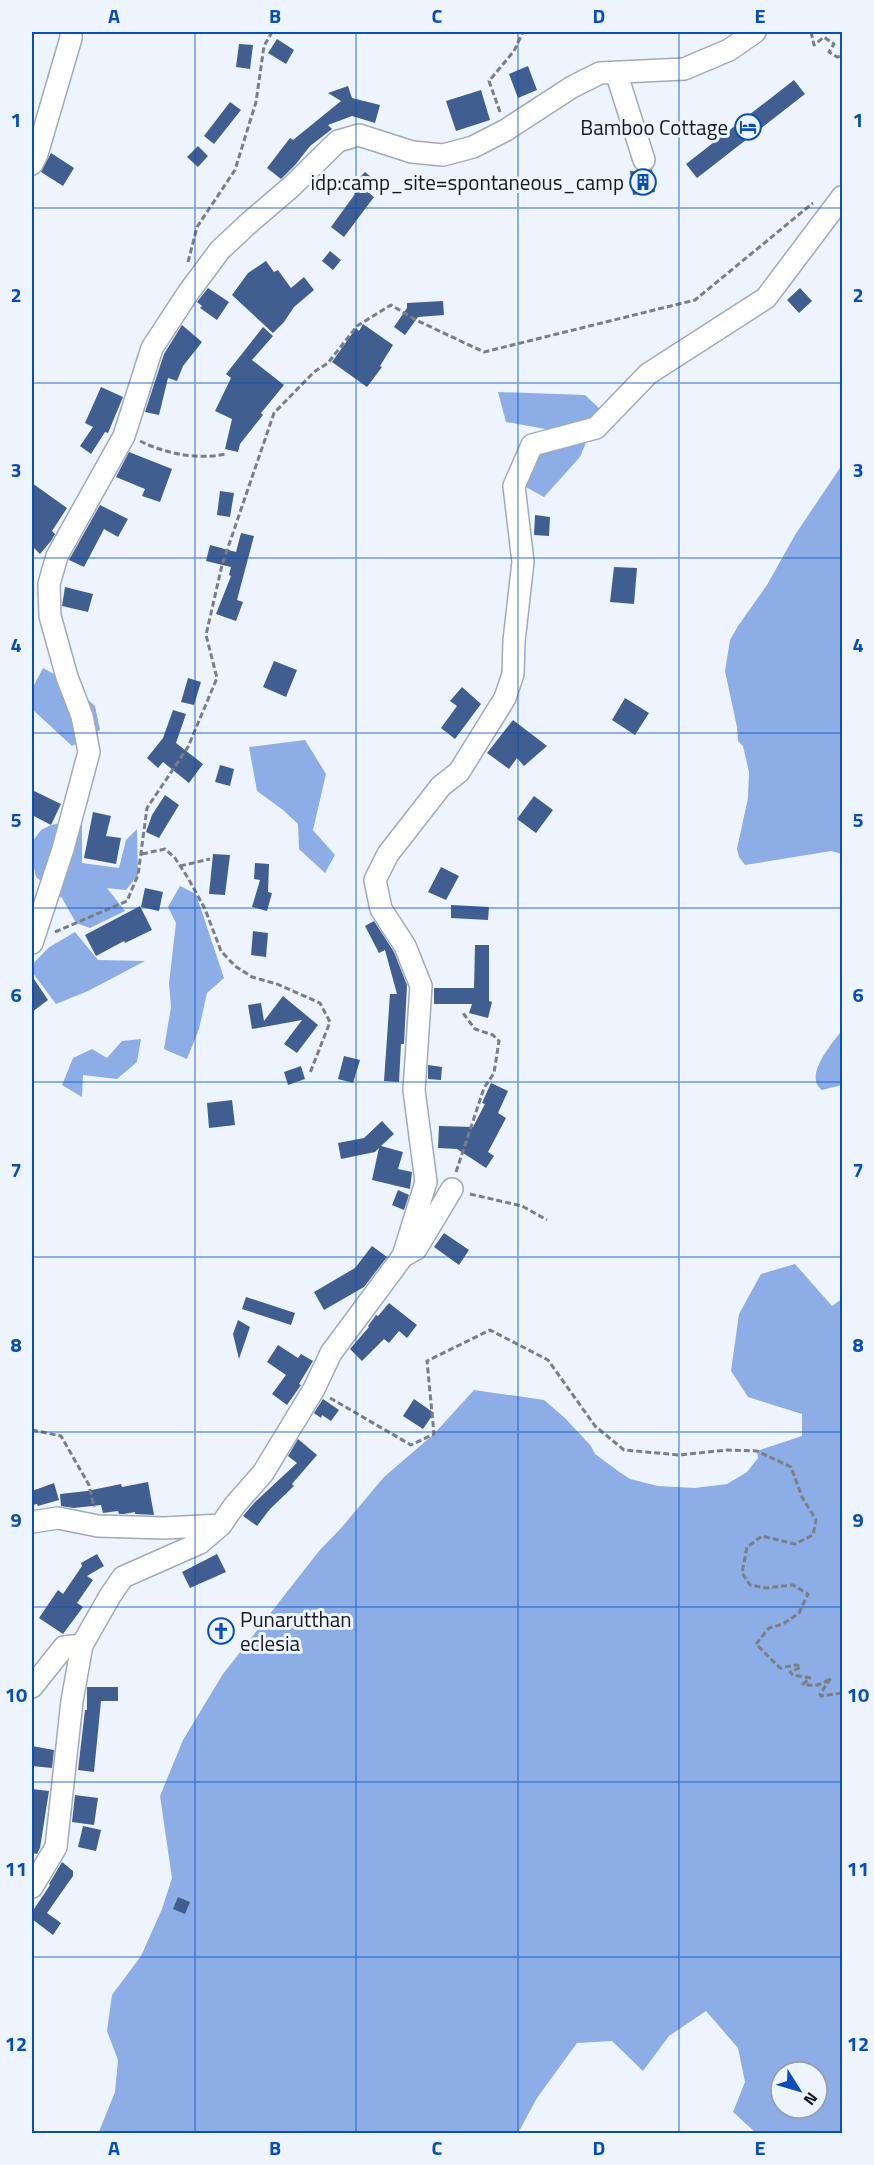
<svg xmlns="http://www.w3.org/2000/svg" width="874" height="2165" font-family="'Titillium Web',sans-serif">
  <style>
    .forest { fill: #8cade5; fill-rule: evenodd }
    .building { fill: #405e90 }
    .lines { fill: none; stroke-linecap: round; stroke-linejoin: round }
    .minor-casing { stroke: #a0aaba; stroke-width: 24 }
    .path { stroke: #7a7f87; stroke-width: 3; stroke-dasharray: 6 3; stroke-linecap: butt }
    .minor { stroke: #fff; stroke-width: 21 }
    .grid { fill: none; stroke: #094eb8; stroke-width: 1.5; stroke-opacity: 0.55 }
    .labels { text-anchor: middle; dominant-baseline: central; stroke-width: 6; stroke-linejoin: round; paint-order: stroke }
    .poi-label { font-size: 21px; fill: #16191f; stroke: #edf4fe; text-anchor: end }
    .neatline { fill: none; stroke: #094eb8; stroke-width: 2 }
    .grid-label { font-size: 20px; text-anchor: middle; font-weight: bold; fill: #094eb8 }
  </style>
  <rect width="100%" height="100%" fill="#edf4fe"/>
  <path class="forest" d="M498,392L585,395L600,409L580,457L544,497L522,485L530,458L557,431L506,422Z
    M842,465V854L831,851L745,865L739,857L737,849L748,798L749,772L743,746L738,741L737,727L725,671L730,640L738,626L767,585L795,535Z
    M43,668L67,681L95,706L100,730L72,746L32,709V689Z
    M305,740L326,774L313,830L335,855L325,873L299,849L298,824L283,810L257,791L249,747Z
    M82,819V863L119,868L126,840L137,829L138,875L126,890L107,888L125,911L90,928L76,923L62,898L36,877L32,859V842L41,830L51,825Z
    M180,886L196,894L224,978L207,993L199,1029L187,1059L164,1049L171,1007L169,983L176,923L168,907Z
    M75,932L98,960L145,961L88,991L56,1004L32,972V965L48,948Z
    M842,1030V1085L822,1090C803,1076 832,1044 842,1030Z
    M141,1039L137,1062L117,1079L83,1075L82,1097L62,1085L73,1058L92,1049L107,1058L122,1041Z
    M795,1264L832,1306L842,1299V2133H756L733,2112L745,2082L738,2048L706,2011L669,2036L643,2071L612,2041L577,2043L537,2098L518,2133L98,2134L115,2092L118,2060L107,2031L112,1995L141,1956L162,1909L172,1878L160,1796L183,1740L223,1674L319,1551L342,1527L384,1477L434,1434L474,1390L544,1400L565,1418L591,1446L595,1454L618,1471L630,1479L658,1486L695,1488L727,1484L747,1472L758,1458L757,1451L802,1436V1414L748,1397L731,1371L739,1314L761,1274ZM781,2072H817V2108H781Z"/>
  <path class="building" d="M277,39L294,50L286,64L268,53Z
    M239,44L253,45L250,69L236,67Z
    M528,66L537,90L518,98L509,74Z
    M794,80L805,94L697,178L686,164Z
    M348,86L352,98L380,105L375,123L352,116L328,125L332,129L310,146L296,164L281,179L267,168L290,138L293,140L341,101L328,93Z
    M481,90L490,120L456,131L446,101Z
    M230,102L241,110L214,144L204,136Z
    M198,146L208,156L198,167L187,157Z
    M51,153L74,168L63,186L41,172Z
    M652,169L655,192L633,195L630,171L647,172Z
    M365,172L376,181L368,192L374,197L344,237L331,227L355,194L349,189Z
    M330,251L341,260L333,270L322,261Z
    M266,261L274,272L278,270L291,288L304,277L314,290L294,307L284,322L273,333L232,295L248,273Z
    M208,288L229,302L217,320L200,308L202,306L197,302Z
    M800,288L812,301L799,313L787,300Z
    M443,301L444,315L418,317L405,335L394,327L407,308V303Z
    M363,324L393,345L380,366L382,367L367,387L332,362L356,328L359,331Z
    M182,325L202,342L183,366L177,381L168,378L159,415L145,412L164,354Z
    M263,327L273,336L252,360L284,385L261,413L263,415L240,444L238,452L225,449L232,419L215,411L231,378L226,374Z
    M101,387L123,397L108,433L105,432L91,454L80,446L93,427L85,423Z
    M129,452L172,469L160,502L142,496L145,489L116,477Z
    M32,483L67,508L52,531L55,534L51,541L40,554L32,546Z
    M220,491L234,493L230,517L217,515Z
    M100,505L128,519L118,537L104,529L84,567L69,560Z
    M535,515L550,517L549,536L534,535Z
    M241,533L254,536L237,600L243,602L236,621L216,614L231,576L229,575L231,567L206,561L210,545L236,552Z
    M614,567L637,568L634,604L610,602Z
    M65,587L93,594L88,612L62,606Z
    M274,661L297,670L286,697L263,687Z
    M188,678L201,682L194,705L181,702Z
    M462,687L481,704L455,739L441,728L457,706L450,701Z
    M625,698L649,713L635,735L612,720Z
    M173,710L186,714L176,743L203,764L189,783L163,762L158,768L147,758L163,738Z
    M513,720L547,746L524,766L517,758L509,769L487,753Z
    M220,765L234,769L230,786L215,782Z
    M32,790L61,804L51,825L32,815Z
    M165,795L179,805L159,838L146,832L152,815Z
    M534,796L553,810L536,833L517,819Z
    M93,812L111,816L106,836L121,838L116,864L84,858Z
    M213,854L230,855L225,895L209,894Z
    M255,863L269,864L268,892L272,893L267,911L252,907L260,880L254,879Z
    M441,867L459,876L446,900L428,892Z
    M145,888L163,892L159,911L141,907Z
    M451,905L489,907L488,920L451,918Z
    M140,906L152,930L125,943L124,941L96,956L85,935Z
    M374,921L394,952L407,985L404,1044H401L399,1082L384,1081L390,994H397L385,950L379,953L365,926Z
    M253,931L268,933L266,957L251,955Z
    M475,945H489V1001L492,1002L488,1018L469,1013L472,1004H434V988H474Z
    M32,976L48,1000L32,1012Z
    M283,996L318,1025L297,1053L284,1044L302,1020L252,1029L248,1005L261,1003L264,1021Z
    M344,1056L360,1060L353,1083L338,1079Z
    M428,1065L442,1067L441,1080L428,1079Z
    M301,1066L305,1079L288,1085L284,1072Z
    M491,1083L508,1091L498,1113L506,1118L488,1152L494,1156L486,1168L457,1149L438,1148L439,1126L473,1127L485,1104L482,1103Z
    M232,1100L235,1125L209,1128L207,1103Z
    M382,1121L394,1134L381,1146L403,1152L398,1169L412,1172L410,1189L372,1180L379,1148L375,1152L341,1159L338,1143L364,1138Z
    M398,1190L409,1195L404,1210L392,1205Z
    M444,1233L469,1250L459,1265L434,1247Z
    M372,1246L387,1257L364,1287L324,1310L314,1292L355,1268Z
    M246,1297L295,1313L291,1325L242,1309Z
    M389,1303L417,1325L407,1338L399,1331L389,1343L384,1339L362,1361L350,1349L369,1327L368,1326L376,1315L378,1316Z
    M238,1320L250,1327L239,1359L233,1334Z
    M278,1345L298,1358L301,1354L313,1361L299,1384L301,1385L287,1405L272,1394L286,1375L267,1362Z
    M323,1399L339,1410L331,1421L322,1415L321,1418L314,1413Z
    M414,1399L434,1413L423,1429L403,1416Z
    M298,1439L317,1455L292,1484L294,1486L270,1509L257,1526L243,1516L255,1502L297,1463L288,1456Z
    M148,1482L154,1515L135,1514V1512L124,1514H119L118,1511L103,1513L101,1505L74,1508L61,1506L60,1494L87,1491L121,1484L122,1487Z
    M54,1483L59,1500L38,1506L37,1504L32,1505V1491Z
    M97,1554L104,1566L87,1576L93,1580L77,1603L83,1607L63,1634L39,1618L58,1590L63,1594L82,1566L81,1563Z
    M217,1554L226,1572L190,1588L182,1572Z
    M87,1687H118V1701H101L94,1772L78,1770L85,1710H87Z
    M32,1746L54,1750L52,1768L32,1766Z
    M32,1789L49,1791L40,1848L37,1854L32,1853Z
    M75,1795L98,1798L94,1825L72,1822Z
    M83,1826L101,1830L96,1851L78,1847Z
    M62,1862L73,1871V1876L47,1913L61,1923L53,1935L32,1919V1912L50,1885L49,1884Z
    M178,1897L190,1902L185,1914L173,1909Z"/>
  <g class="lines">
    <g class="minor-casing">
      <path id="minor" d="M616,72L644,160
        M32,164L37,154L71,38V32
        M32,943L63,849L89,752L82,716L67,677L50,616L49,584L57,556L124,436L152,348L188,293L220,250L250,222L291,187L338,141L359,135L412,152L443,155L473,147L506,130L572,87L600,73L684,69L729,50L755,32
        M407,1254L416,1249L452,1189
        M32,1522L58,1518L98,1526L164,1528L221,1525
        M32,1687L64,1647L82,1645
        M32,1887L56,1847L72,1701L82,1645L110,1596L123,1577L200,1543L221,1525L234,1506L263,1473L314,1389L331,1353L403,1256L426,1182L414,1090L421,986L405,946L381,909L375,880L388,854L441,786L459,772L505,698L513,674L514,641L523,562L514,486L532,445L596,428L648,374L766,298L842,197"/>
    </g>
    <path class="path" d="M811,32L814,45L824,37L834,44L829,52L837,57L842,56
      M500,112L489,81L514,51L523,32
      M188,262L197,227L235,170L256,102L264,46L272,32
      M140,441C166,454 198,460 226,454
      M142,854L165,849L175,858L188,878L205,909L221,951L235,966L252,977L277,984L320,1003L330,1022L310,1073
      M180,866L210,859
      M55,932L127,901L138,875L147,808L188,747L217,678L206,635L222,565L274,413L314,372L328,363L357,326L391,305L416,320L484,352L695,300L813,203
      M456,1172L484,1088L494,1073L499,1041L493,1035L475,1029L463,1013
      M470,1194L522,1206L547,1220
      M330,1398L411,1445L434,1434L427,1361L490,1330L548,1360L595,1426L624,1450L679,1455L727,1450L757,1451L791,1467L802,1497L816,1520L813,1535L795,1544L762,1536L747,1547L742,1573L750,1585L766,1588L793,1585L808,1594L799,1613L783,1624L769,1628L756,1644L780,1668L797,1665L801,1667L790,1672L793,1675L810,1678L803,1684C814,1687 822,1685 831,1678L820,1694L821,1696L842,1693
      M32,1430L61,1436L89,1485L94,1507"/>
    <use href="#minor" class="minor"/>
  </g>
  <path class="grid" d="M195,32V2134M356,32V2134M518,32V2134M679,32V2134M32,208H842M32,383H842M32,558H842M32,733H842M32,908H842M32,1082H842M32,1257H842M32,1432H842M32,1607H842M32,1782H842M32,1957H842"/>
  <defs>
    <g id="hotel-ring" transform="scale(1.35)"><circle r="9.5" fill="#edf4fe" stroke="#094eb8" stroke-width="1.5"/><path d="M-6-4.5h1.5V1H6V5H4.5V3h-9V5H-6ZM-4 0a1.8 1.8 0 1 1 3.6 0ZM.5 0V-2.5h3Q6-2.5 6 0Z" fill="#094eb8"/></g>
    <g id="building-ring" transform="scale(1.35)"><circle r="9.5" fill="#edf4fe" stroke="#094eb8" stroke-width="1.5"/><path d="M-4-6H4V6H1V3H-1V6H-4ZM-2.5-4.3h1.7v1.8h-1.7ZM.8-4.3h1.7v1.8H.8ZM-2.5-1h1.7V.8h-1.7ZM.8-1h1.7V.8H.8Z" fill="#094eb8"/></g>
    <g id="church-ring" transform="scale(1.35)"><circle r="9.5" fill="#edf4fe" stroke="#094eb8" stroke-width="1.5"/><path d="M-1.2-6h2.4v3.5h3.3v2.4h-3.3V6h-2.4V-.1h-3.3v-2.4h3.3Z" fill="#094eb8"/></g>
  </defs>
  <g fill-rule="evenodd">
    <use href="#hotel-ring" x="748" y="127"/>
    <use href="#building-ring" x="643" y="182"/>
    <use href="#church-ring" x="221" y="1631"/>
  </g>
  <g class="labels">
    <g class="poi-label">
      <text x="728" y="127">Bamboo Cottage</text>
      <text x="624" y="182">idp:camp_site=spontaneous_camp</text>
      <text x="240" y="1619" text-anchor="start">Punarutthan<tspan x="240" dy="24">eclesia</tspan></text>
    </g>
  </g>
  <rect width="874" height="2165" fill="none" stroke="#edf4fe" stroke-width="66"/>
  <g transform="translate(799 2090) rotate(127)"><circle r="28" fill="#edf4fe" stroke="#979ca5" stroke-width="1.5"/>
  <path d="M0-4.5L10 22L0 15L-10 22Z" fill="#094eb8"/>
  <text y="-9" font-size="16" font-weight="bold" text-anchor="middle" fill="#16191f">N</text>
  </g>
  <rect x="33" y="33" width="808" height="2099" class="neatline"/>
  <g class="grid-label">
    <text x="114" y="23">A</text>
    <text x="275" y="23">B</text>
    <text x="437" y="23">C</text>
    <text x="599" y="23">D</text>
    <text x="760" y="23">E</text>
    <text x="16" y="127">1</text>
    <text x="858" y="127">1</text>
    <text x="16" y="302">2</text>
    <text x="858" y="302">2</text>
    <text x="16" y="477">3</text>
    <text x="858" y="477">3</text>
    <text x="16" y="652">4</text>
    <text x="858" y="652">4</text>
    <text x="16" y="827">5</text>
    <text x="858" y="827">5</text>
    <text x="16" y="1002">6</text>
    <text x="858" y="1002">6</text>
    <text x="16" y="1177">7</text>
    <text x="858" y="1177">7</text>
    <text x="16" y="1352">8</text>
    <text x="858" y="1352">8</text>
    <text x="16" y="1527">9</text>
    <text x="858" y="1527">9</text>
    <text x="16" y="1702">10</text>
    <text x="858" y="1702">10</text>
    <text x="16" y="1876">11</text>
    <text x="858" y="1876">11</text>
    <text x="16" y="2051">12</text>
    <text x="858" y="2051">12</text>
    <text x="114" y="2155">A</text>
    <text x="275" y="2155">B</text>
    <text x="437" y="2155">C</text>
    <text x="599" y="2155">D</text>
    <text x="760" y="2155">E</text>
  </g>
</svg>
